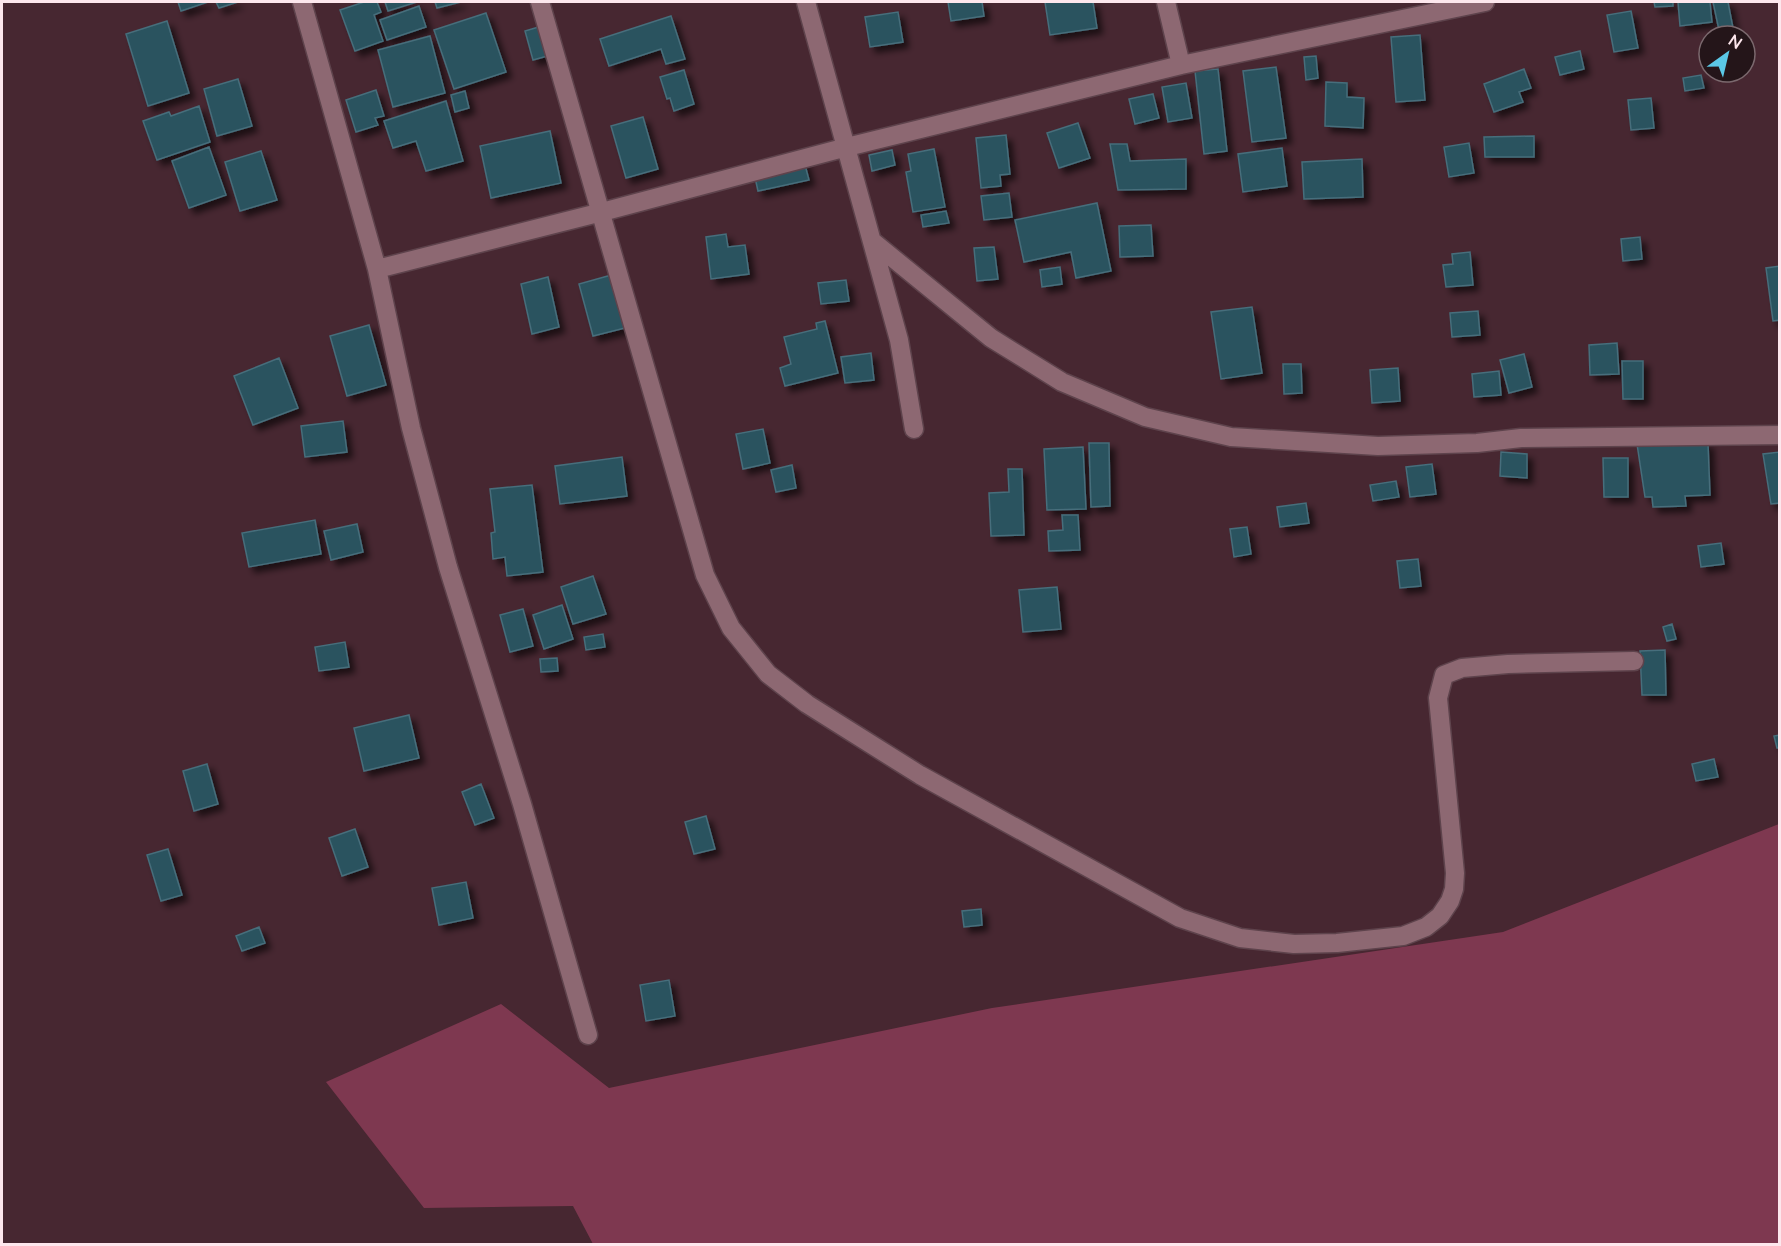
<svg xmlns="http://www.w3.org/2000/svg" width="1781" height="1246" font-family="Lato,sans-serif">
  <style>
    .green { fill: #7e3850 }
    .building { fill: #2b535f; stroke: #466e7b; stroke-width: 1.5; filter: url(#shadow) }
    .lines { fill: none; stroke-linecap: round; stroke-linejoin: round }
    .street-casing { stroke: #5e434c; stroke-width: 21 }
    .street { stroke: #8d6872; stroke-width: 18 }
  </style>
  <defs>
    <filter id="shadow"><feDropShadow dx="5.5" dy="5.5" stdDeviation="3" flood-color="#0009"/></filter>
  </defs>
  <rect width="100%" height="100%" fill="#472731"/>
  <path class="green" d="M1779,824V1244H593L573,1206L424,1208L326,1082L501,1004L609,1088L992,1008L1503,932Z"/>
  <path class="building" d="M178,2H208L181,11Z
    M216,2H238L219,8Z
    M364,2H377L381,12L374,15L383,41L355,51L340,10Z
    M385,2H417L388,11Z
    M435,2H461L437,8Z
    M948,2H982L984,16L951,21Z
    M1045,2H1093L1097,28L1050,35Z
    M1654,2H1673V6L1655,7Z
    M1678,2H1710L1712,22L1680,26Z
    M1713,2H1728L1734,33L1720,35Z
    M419,6L426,27L387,40L380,20Z
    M1631,11L1638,48L1614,52L1607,15Z
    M898,12L903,42L870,47L865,17Z
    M486,13L506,72L454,89L434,30Z
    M671,16L685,59L666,64L661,49L609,66L600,39Z
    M167,21L189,93L148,106L126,34Z
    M542,26L551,55L533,60L525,31Z
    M1420,35L1425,100L1396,102L1391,37Z
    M430,36L445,93L393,107L378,50Z
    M1580,51L1584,69L1560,75L1555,57Z
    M1316,56L1318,78L1306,80L1304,57Z
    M1276,67L1286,138L1252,142L1243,71Z
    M1218,69L1227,151L1204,154L1195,71Z
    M1524,69L1531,88L1519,92L1523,102L1494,112L1484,84Z
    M684,70L694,104L674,111L670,98L667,99L660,77Z
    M1701,75L1704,88L1685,91L1683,78Z
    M238,79L252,126L217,136L204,89Z
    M1326,82L1347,83V97L1364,98L1363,128L1325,126Z
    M1186,83L1192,118L1168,122L1162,87Z
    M376,90L384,116L375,118L378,125L356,132L346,100Z
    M465,91L469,108L455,112L451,95Z
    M1153,94L1159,118L1135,124L1129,99Z
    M1651,98L1654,128L1631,130L1628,100Z
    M446,101L463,161L426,171L416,141L393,148L384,121Z
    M199,106L210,142L157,160L143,121L169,112L171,116Z
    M643,117L658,169L626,178L611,126Z
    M1078,123L1090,158L1059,168L1047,133Z
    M550,131L561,183L491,198L480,146Z
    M1006,135L1010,174L1000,175L1001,186L981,188L976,138Z
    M1534,136V157H1485L1484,137Z
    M1469,143L1474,173L1449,177L1444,147Z
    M1110,144H1127L1130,161L1186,159V189L1118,190Z
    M209,147L226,195L189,208L172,161Z
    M1282,148L1287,186L1243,192L1238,154Z
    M934,149L945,207L913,212L906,172L911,171L908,154Z
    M892,150L895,165L872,171L869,155Z
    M261,151L277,200L240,211L225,162Z
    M1362,159L1363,197L1304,199L1302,162Z
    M804,161L809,180L758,191L754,173Z
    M1009,193L1012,217L984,220L981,196Z
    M1097,203L1111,271L1076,278L1071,252L1024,262L1015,220Z
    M946,211L949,223L923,227L921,215Z
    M1151,225L1153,256L1120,257L1119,226Z
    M726,234L728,247L745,245L749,274L711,279L706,237Z
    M1640,237L1642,259L1623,261L1621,239Z
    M994,247L998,279L977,281L974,248Z
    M1470,252L1473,285L1446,287L1443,265L1453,264L1452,254Z
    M1780,266V320L1773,321L1766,268Z
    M1060,267L1062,284L1042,287L1040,270Z
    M615,274L629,327L593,336L579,284Z
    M548,277L559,327L532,334L521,284Z
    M846,280L849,301L821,304L818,283Z
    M1252,307L1262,373L1221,379L1211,312Z
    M1478,311L1480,335L1452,337L1450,313Z
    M825,321L838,373L785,386L780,368L791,364L784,337L817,329L816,323Z
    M369,325L386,385L347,396L330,336Z
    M1617,343L1619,374L1590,375L1589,345Z
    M871,353L874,380L845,383L841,357Z
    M1524,354L1532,387L1509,393L1500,360Z
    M279,358L298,408L253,425L234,376Z
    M1622,361H1643V399H1623Z
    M1283,364H1301L1302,393L1284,394Z
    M1398,368L1400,401L1372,403L1370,370Z
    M1499,371L1501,395L1474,397L1472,374Z
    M343,421L347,452L305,457L301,426Z
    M763,429L770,463L743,469L736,434Z
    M1089,443H1109L1110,506L1091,507Z
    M1708,443L1710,495L1685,496L1686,506L1653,507L1652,497H1645L1637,444Z
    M1083,447L1086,509L1047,510L1044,449Z
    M1501,452L1527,454V478L1500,476Z
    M1780,452V503L1771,504L1763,454Z
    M622,457L627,496L560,504L555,466Z
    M1603,458H1628V497H1604Z
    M1432,464L1436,494L1410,497L1406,467Z
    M792,465L796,488L776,492L771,470Z
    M1008,469H1022L1024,535L991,536L989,493L1009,492Z
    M1396,481L1399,497L1373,501L1370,485Z
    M532,485L543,572L507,576L505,557L493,559L491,533L495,532L490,489Z
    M1306,503L1309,523L1280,527L1277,507Z
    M1062,515H1078L1080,550L1049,551L1048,531L1063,530Z
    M315,520L321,554L249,567L242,533Z
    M357,524L363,552L331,560L324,531Z
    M1247,527L1251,554L1234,557L1230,529Z
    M1721,543L1724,564L1701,567L1698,546Z
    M1418,559L1421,586L1400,588L1397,561Z
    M593,576L606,614L573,624L561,587Z
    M1057,587L1061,629L1023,632L1019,590Z
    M562,605L573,639L544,649L533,615Z
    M523,609L533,646L510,652L500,615Z
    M1672,624L1676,639L1667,641L1663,627Z
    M603,634L605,647L586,650L584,637Z
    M345,642L349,667L319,671L315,647Z
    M1665,650L1666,695H1642L1640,651Z
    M557,658L558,671L541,672L540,659Z
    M409,715L419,758L364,771L354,728Z
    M1780,735V748H1777L1774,736Z
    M1714,759L1718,777L1696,781L1692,764Z
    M207,764L218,804L194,811L183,771Z
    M481,784L494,818L475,825L462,792Z
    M706,816L715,849L694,854L685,822Z
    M355,829L368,867L342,876L329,838Z
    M168,849L182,895L161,901L147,855Z
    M466,882L473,918L439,925L432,888Z
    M981,909L982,925L964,927L962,911Z
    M259,927L265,943L242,951L236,936Z
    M669,980L675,1016L646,1021L640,985Z"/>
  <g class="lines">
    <g class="street-casing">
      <path id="street" d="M302,2L377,269L411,428L448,567L522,804L588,1035
        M540,2L705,575L731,628L768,674L807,704L920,775L1180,918L1240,938L1294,944L1337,943L1403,936L1426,927L1440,916L1450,901L1454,889L1455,873L1438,698L1444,675L1462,668L1508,664L1634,661
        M806,2L899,340L914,429
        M1166,2L1181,65
        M872,241L991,338L1062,382L1145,417L1231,437L1378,446L1477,443L1521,438L1780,435
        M377,269L602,212L847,147L1181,65L1485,2"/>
    </g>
    <use href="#street" class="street"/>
  </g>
  <rect width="1781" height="1246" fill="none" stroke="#fde7ed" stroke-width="6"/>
  <g transform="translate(1727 54) rotate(34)"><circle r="28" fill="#241519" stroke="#7b696e" stroke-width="1.5"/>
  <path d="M0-4.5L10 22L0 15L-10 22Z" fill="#5bc8e7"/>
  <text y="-9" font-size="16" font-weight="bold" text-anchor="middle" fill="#fde7ed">N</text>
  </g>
</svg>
